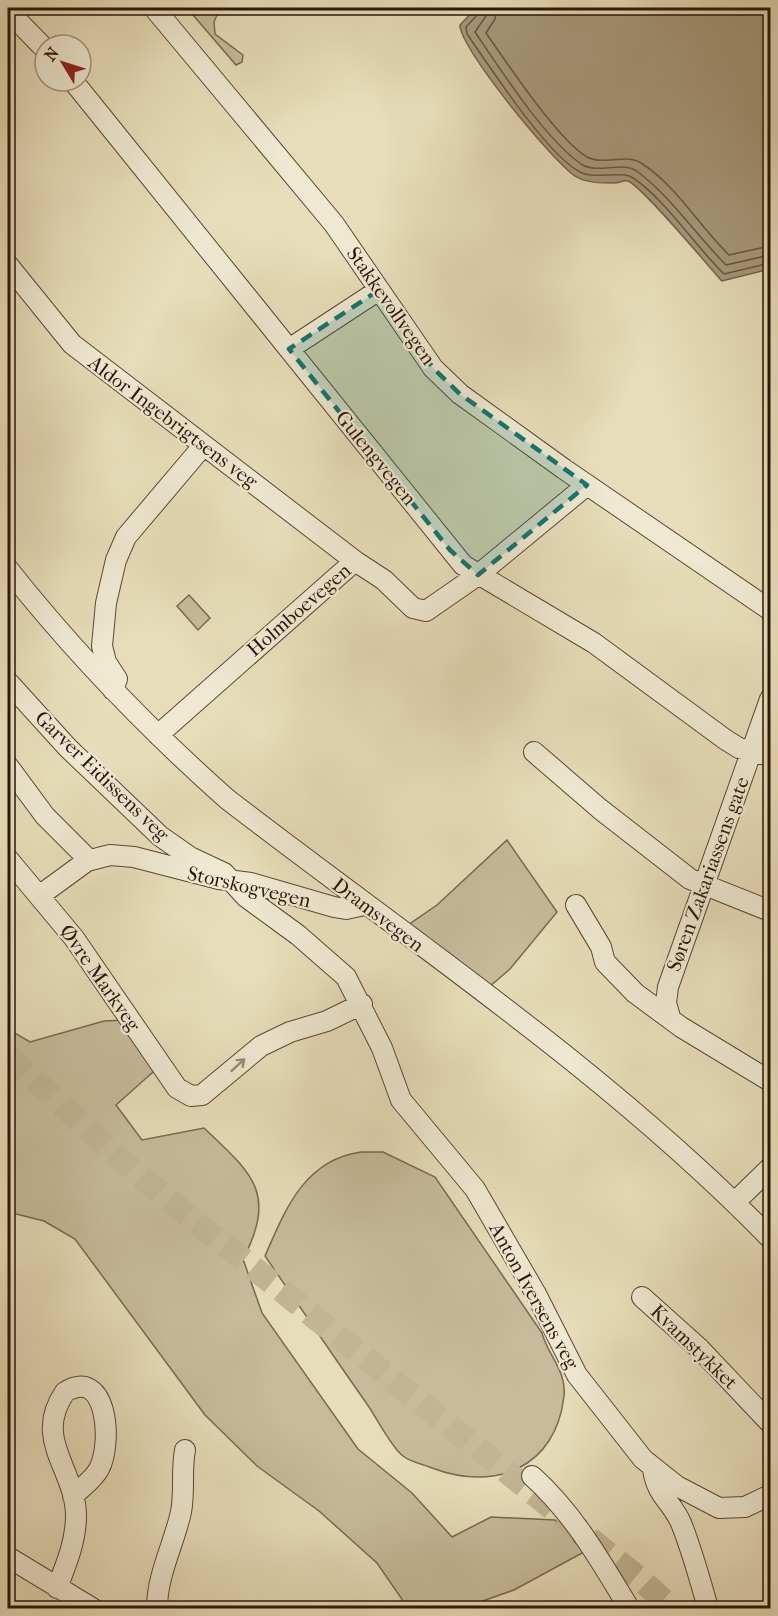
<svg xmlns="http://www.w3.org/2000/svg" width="778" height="1616" font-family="'IM FELL French Canon',serif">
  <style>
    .green { fill: #c7bb9c; stroke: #796852; stroke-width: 1.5 }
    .water { fill: #a7997d; stroke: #75644e; stroke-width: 1.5 }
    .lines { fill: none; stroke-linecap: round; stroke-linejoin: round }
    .shore { stroke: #695742; stroke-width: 1.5 }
    .major-tunnel { stroke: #c1b596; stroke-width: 24; stroke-dasharray: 24 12; stroke-linecap: butt }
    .minor-casing { stroke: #5a4734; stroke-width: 22 }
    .minor { stroke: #efe9d2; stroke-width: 20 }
    .oneway { stroke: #978a77 }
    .marked { fill: #0f766e; fill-opacity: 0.2; stroke: #0f766e; stroke-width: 4.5; stroke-dasharray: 12 8; stroke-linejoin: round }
    .labels { text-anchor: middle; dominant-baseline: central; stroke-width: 4.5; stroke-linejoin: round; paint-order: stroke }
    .street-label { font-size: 20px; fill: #2b1507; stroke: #efe9d2 }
  </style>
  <rect width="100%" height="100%" fill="#e7ddba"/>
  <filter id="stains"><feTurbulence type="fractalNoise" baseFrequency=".00333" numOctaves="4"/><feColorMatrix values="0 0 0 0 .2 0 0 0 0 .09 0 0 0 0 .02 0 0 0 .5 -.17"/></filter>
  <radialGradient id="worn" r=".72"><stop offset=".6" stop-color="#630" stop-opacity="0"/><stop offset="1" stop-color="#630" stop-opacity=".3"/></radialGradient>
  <path class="green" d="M187,8H220L214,22L215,34L243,55L242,62L236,65Z
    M189,595L210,618L198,630L177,606Z
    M507,840L557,912L510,969L489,987L411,929V923L437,905Z
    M126,1020L162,1064L116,1105L142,1140L204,1128C251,1173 278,1192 243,1259L262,1313L358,1449L412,1493L452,1537L491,1517L555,1520L584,1552L514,1590L463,1608H408L377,1563L319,1511L257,1466L205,1415L75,1239L44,1221L8,1212V1029L30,1042L104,1021Z
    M361,1152H383L435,1177L542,1333C547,1354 567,1371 564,1396C556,1468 495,1492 432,1468C423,1464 410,1462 403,1456C392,1448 377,1419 369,1407C334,1357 300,1307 265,1256C285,1210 304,1160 361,1152Z"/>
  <path class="water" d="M476,8H770V269L722,281C708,266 642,186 628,181C625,180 618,183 615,183C602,183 585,183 575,176C553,162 459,47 460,25Z"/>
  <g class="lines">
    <path class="shore" d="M480,8L479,13L466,27L467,34C490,67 547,155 580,172C595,180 622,170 633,178C665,199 695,246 724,274L770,263
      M488,8L486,16L475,32C500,69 545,139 581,164C598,175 623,160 638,172C672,198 696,235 726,265L770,255
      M497,8L495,19L486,33C507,63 558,140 587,157C603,166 625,153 641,163C675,184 700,227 729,255L770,246"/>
    <path class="major-tunnel" d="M8,1056L138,1175L640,1579L672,1608"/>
    <g class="minor-casing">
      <path id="minor" d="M154,8L334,224L433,368L460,394L564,469L770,610
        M8,11L45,49
        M73,81L463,565L594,643L726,740L739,748L770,756
        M8,265L72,344L355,561
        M289,349L379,290
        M8,569C74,652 147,728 227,799C411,941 607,1071 770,1238
        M8,682L68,748L160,836L190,857L224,873L246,897L298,935L346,977L382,1048L401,1100L475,1189L536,1294L577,1375L643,1459L677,1486L719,1508L745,1507L770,1495
        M113,690L117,679L106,662L102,646L106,603L116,560L126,537L203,446
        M158,735L355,561L384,580L413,608L426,611L478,575L587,485
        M534,752L600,809L690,879L770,911
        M8,766L45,816L89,860
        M8,859L74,938L177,1088L191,1096L202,1095L261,1046L290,1032L327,1021L362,1004
        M39,896L87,861L110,855L134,857L219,879L251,883L334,907L346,909L364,905
        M576,905L601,947L605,962L635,993L681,1027L770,1081
        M670,1017L666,1003L668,987L770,699
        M735,1202L770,1168
        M642,1297L700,1349L770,1423
        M653,1469C657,1497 671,1500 681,1523C692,1550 700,1580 708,1608
        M532,1476C574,1514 600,1560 629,1608
        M8,1557L92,1608
        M57,1588C66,1565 76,1541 76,1516C76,1469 32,1440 65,1392C107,1366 113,1442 99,1469C93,1480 82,1487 73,1496
        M157,1608C157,1575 174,1544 181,1512C185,1491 181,1471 185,1450"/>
    </g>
    <use href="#minor" class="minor"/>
  </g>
  <defs><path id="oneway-shaft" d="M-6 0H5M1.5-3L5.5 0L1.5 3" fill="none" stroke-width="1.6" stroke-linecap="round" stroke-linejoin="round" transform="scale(1.5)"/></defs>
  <use class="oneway" href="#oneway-shaft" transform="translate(238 1065) rotate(-42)"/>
  <path class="marked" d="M379,290L433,368L460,394L587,485L478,575L450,550L289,349Z"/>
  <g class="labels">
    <g class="street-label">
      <text transform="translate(391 306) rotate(55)">Stakkevollvegen</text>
      <text transform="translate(173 422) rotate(37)">Aldor Ingebrigtsens veg</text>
      <text transform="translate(376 458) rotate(51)">Gulengvegen</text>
      <text transform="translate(299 610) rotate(-41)">Holmboevegen</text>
      <text transform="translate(102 776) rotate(44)">Garver Eidissens veg</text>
      <text transform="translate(708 874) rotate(-70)">Søren Zakariassens gate</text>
      <text transform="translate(249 887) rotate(13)">Storskogvegen</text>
      <text transform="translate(378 915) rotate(37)">Dramsvegen</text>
      <text transform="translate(100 978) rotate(55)">Øvre Markveg</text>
      <text transform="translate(534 1296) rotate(61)">Anton Iversens veg</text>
      <text transform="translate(694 1347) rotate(44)">Kvamstykket</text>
    </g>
  </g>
  <rect width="778" height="1616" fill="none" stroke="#e7ddba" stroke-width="30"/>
  <rect x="9" y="9" width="760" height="1598" fill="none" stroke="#2b1507" stroke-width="3"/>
  <rect x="15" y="15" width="748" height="1586" fill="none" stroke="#2b1507" stroke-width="1.5"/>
  <g transform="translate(63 63) rotate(308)"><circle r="28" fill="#efe9d2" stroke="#a19481" stroke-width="1.5"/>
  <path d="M0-4.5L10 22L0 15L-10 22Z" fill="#8f2418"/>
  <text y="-9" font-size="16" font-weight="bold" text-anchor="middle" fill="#2b1507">N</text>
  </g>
  <rect width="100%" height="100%" filter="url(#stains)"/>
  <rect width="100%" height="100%" fill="url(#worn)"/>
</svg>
